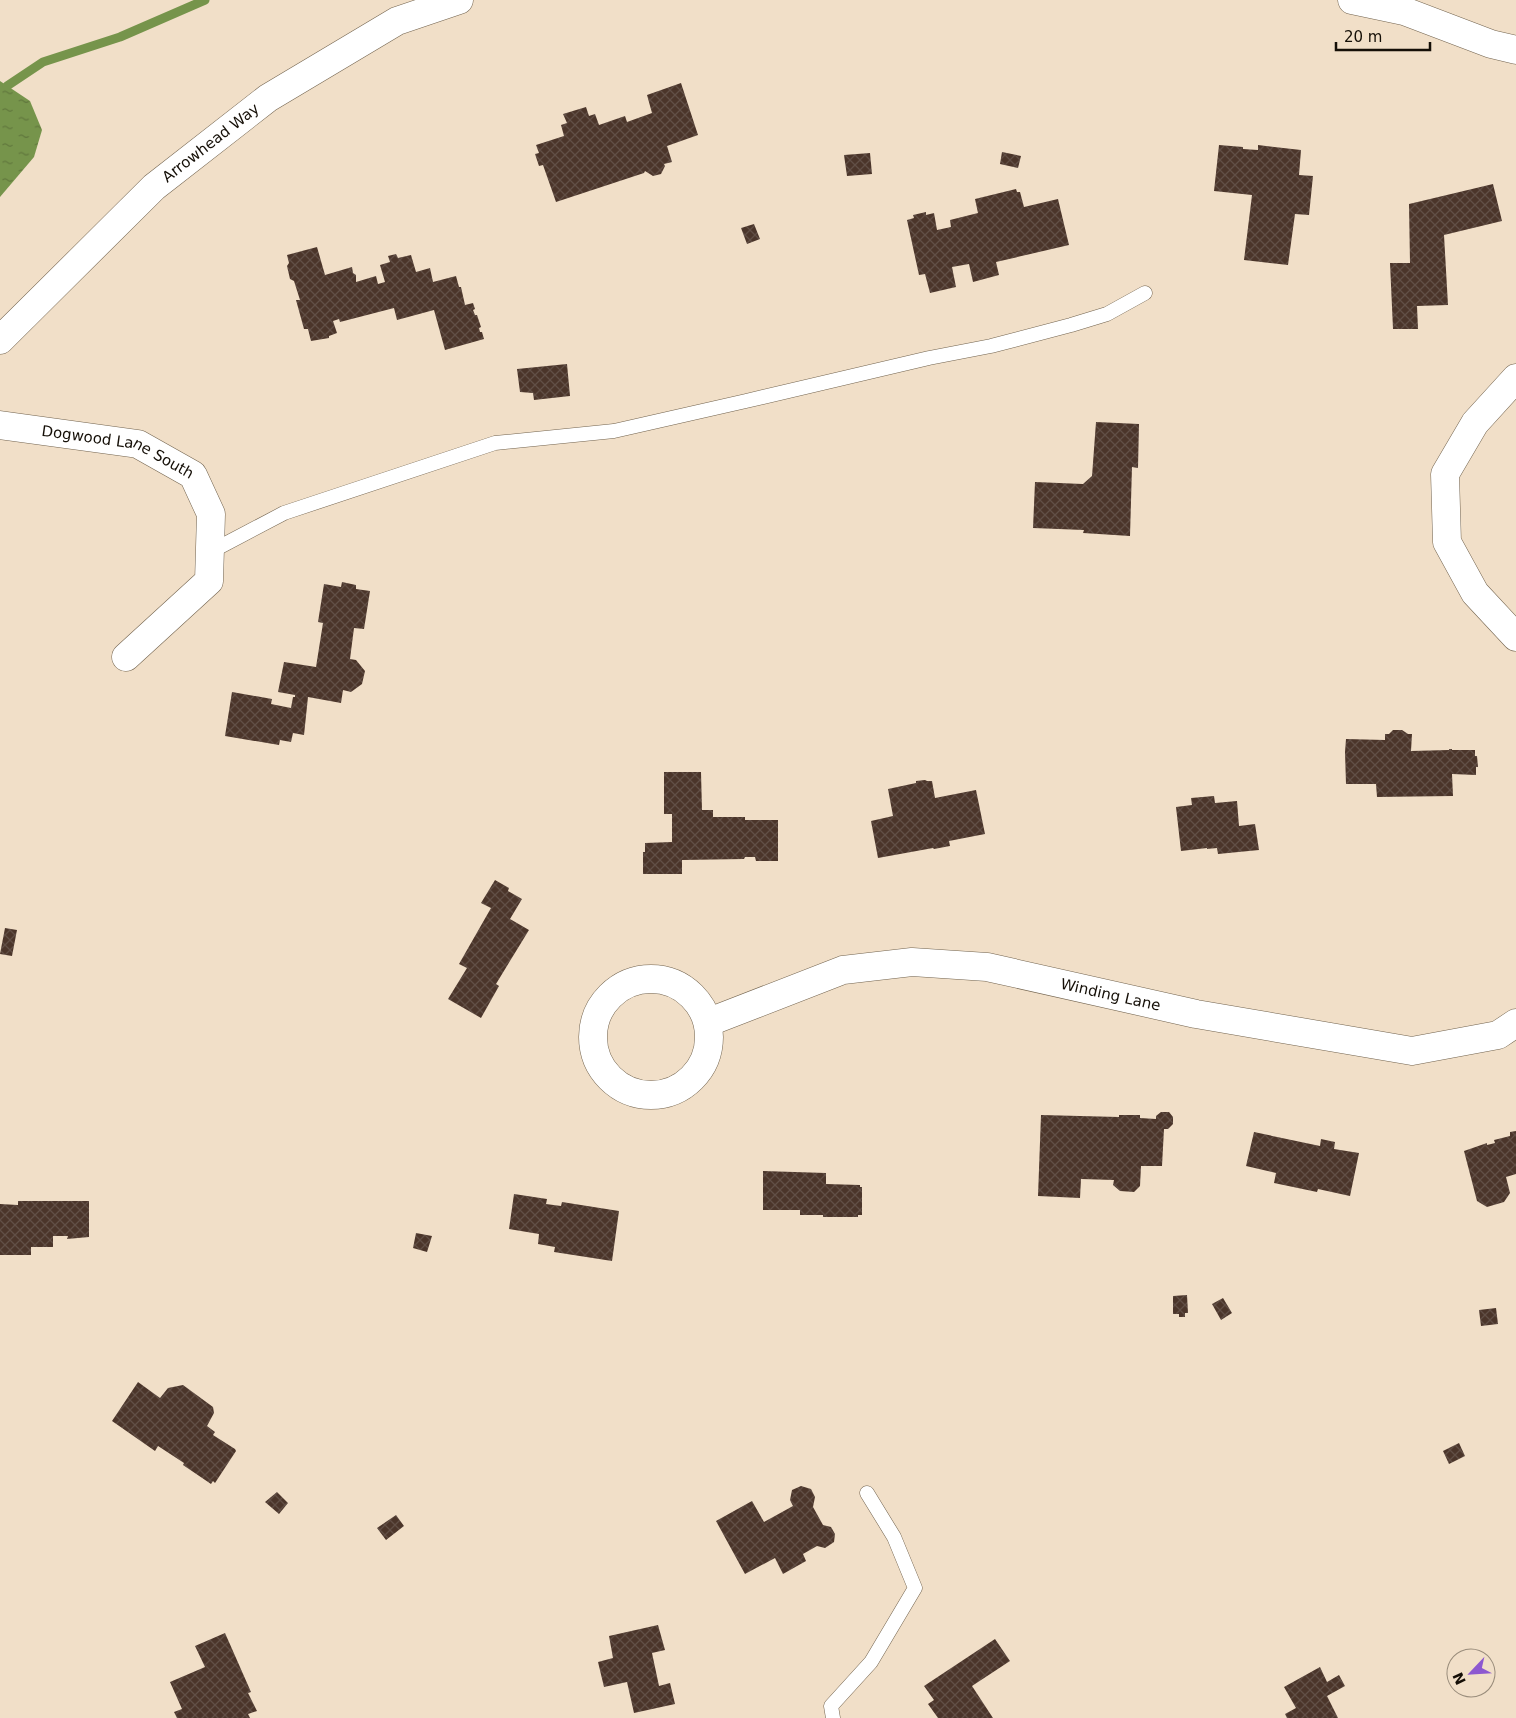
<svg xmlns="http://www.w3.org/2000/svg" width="1516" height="1718" font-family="'DejaVu Sans',sans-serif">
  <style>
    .water { fill: url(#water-ripples) }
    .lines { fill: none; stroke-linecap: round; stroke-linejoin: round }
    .stream { stroke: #76944b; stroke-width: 9 }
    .building { fill: url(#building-cross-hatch) }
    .service-casing { stroke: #72634e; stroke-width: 15 }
    .minor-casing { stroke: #72634e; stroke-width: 29 }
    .service { stroke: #fff; stroke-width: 14 }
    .minor { stroke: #fff; stroke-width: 28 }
    .labels { text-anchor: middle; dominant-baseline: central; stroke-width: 5; stroke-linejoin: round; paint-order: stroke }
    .street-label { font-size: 15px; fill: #150f07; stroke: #f1dfc8 }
  </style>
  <defs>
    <pattern id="water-ripples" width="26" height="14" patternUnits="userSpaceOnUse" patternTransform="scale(1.25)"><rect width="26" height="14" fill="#76944b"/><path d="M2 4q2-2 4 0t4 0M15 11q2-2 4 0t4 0" fill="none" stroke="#60773c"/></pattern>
    <pattern id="building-cross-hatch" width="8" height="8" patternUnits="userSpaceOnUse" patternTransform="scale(1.25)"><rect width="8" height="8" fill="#4b352a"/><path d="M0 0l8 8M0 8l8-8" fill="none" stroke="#614f46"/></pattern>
  </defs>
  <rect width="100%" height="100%" fill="#f1dfc8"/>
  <path class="water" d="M0,81L30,101L42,130L34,157L0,197Z"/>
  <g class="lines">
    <path class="stream" d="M7,86L43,62L120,37L205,0"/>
  </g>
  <path class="building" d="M681,83L698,135L667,146L672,162L664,164L665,166L661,174L653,176L645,171L644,173L556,202L543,165L539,166L535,154L539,153L536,145L564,136L561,125L567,123L563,114L586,107L589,116L595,114L599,125L625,116L627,122L652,113L647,95Z
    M1219,145L1243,147V149L1258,150V145L1301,150L1299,175L1313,176L1309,215L1295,214L1288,265L1244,260L1252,195L1214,191Z
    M1002,152L1021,156L1018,168L1000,164Z
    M870,153L872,174L847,176L844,155Z
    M1493,184L1502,221L1444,235L1448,305L1417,306L1418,329H1393L1390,263H1410L1409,204Z
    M1016,189L1017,192H1020L1024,207L1058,199L1069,245L996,262L999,275L973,282L969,264L952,267L956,287L930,293L925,274L919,275L907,220L914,218L913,215L926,212V215L934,213L937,230L951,227L950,220L978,213L975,199Z
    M754,224L760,239L747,244L741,228Z
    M317,247L325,275L352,267L353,273L356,275V282L376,276L378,284L385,282L380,265L390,262L388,256L396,254L398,258L411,255L416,272L430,268L433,282L456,276L459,287H461L465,305L473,303L475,309L473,310L475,315H477L481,327L479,328L480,332H482L484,339L445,350L434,310L397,320L394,308L340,322L339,319L333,321L337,333L329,336V338L311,341L308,329H304L296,300H300L294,281L290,279L287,266L289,263L287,255Z
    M567,364L570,396L534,400L533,393L520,392L517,369Z
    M1096,422L1139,424L1138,468L1132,467L1130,536L1083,533L1084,530L1033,528L1035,482L1083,484L1092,476Z
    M342,582L356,585V589L370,591L364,629L354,628L350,659L356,660L365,671L362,684L351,692L343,690L341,703L308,697L304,735L293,733L291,742L280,740L279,745L225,736L232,692L272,699L271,704L291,708L293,697H295V695L278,692L284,662L316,667L323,623L318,622L324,584L341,587Z
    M1393,730H1402L1408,734H1412L1411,751L1449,750V749H1452V750H1475V756H1477L1478,767H1476V775L1452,774L1453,796L1377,797L1376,784H1346L1345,752L1346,739L1385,740V734H1389Z
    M664,772H701L702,810H713V817H745V820H778V861H756L755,857H745L744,859L682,860V874H643V852H645V843L672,842V814H664Z
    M925,780L927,781H932L935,798L976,790L985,834L949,841L950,846L934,849L933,848L878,858L871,821L893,816L888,789L916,783V781Z
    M1214,796L1215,803L1237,801L1239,826L1255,824L1259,850L1218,854L1217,848L1207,849V848L1181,851L1176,807L1192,805L1191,798Z
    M495,880L509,888L508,891L522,899L510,919L529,930L496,984L499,986L481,1018L448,999L467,968L459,964L491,908L481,903Z
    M5,928L17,930L12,956L0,954Z
    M1161,1112H1169L1173,1117V1124L1168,1129H1164L1162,1166H1141L1140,1186L1134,1192L1120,1191L1113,1185L1114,1180L1081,1179L1080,1198L1038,1196L1041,1115L1119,1117V1115H1140V1118L1156,1119V1116Z
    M1516,1131V1174L1506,1177L1510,1193L1504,1202L1487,1207L1477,1201L1464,1151L1487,1143V1145L1495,1143L1494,1140L1510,1136V1132Z
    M1254,1132L1320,1146L1321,1139L1335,1142L1334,1149L1359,1153L1350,1196L1318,1189L1317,1192L1274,1183L1276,1173L1246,1166Z
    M763,1171L826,1173V1184L860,1185V1187H862V1215H858V1217H823V1215H800V1210H763Z
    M514,1194L547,1199L546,1204L561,1206L562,1202L619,1211L612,1261L554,1252L555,1247L538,1244L539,1234L509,1229Z
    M18,1201H89V1237L67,1239L68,1236H53V1247H31V1255H0V1204L18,1205Z
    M416,1233L432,1236L427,1252L413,1248Z
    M1187,1295L1188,1313H1185V1317H1179V1314H1173V1296Z
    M1223,1298L1232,1313L1221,1320L1212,1304Z
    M1496,1308L1498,1324L1481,1326L1479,1310Z
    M138,1382L160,1398L168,1388L183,1385L213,1407L214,1413L207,1426L215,1432L213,1435L235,1449L236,1451L215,1483L213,1481L211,1484L183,1465L184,1463L158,1446L155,1451L112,1421Z
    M1459,1443L1465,1456L1449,1464L1443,1451Z
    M801,1486L811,1489L815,1497L813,1507L823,1525L831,1527L835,1534L834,1542L825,1548L817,1546L803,1554L806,1561L783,1574L775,1558L745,1574L716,1521L752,1501L764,1522L793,1506L790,1500L792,1490Z
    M277,1492L288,1503L279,1514L265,1502Z
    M396,1515L404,1526L386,1540L377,1528Z
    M658,1625L665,1650L652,1653L659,1686L670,1683L675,1704L634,1713L627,1682L604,1687L598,1662L613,1658L609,1636Z
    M225,1633L251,1692L248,1693L257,1711L248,1714L250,1718H177L174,1712L182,1709L170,1682L205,1667L195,1646Z
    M995,1639L1010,1661L972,1686L993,1718H938L928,1704L934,1700L924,1686Z
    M1320,1667L1327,1682L1339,1675L1345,1686L1327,1696L1338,1718H1287L1285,1714L1296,1708L1284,1687Z"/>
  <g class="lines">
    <g class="service-casing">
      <path id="service" d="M210,552L284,513L495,443L614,431L746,401L929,358L991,346L1071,325L1107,314L1145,293
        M833,1718L831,1706L871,1662L915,1588L894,1537L867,1493"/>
    </g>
    <g class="minor-casing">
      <g id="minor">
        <path d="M1352,0L1404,11L1491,44L1516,50"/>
        <path id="s1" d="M0,340L154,187L268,98L397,21L459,0"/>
        <path d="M1516,378L1475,423L1445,474L1447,542L1475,593L1516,637"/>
        <path id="s2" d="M0,425L138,444L193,475L211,514L209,581L126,657"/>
        <circle cx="651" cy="1037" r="58"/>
        <path id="s3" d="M709,1022L843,970L912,962L987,967L1196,1014L1412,1051L1498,1035L1516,1023"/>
      </g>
    </g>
    <use href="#service" class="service"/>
    <use href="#minor" class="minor"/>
  </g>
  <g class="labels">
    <g class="street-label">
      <text stroke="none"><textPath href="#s1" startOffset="289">Arrowhead Way</textPath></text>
      <text stroke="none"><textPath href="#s2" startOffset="122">Dogwood Lane South</textPath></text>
      <text stroke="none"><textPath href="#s3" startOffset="415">Winding Lane</textPath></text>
    </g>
  </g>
  <g transform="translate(1471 1673) rotate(245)"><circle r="24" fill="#f1dfc8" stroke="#998c7b"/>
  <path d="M0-4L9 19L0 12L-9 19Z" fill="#8d58d0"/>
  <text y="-8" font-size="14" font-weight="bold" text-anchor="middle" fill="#150f07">N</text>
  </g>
  <path d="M1336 42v8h94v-8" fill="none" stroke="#150f07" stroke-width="2.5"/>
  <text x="1344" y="42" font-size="15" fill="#150f07" stroke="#f1dfc8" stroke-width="4" paint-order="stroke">20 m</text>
</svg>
